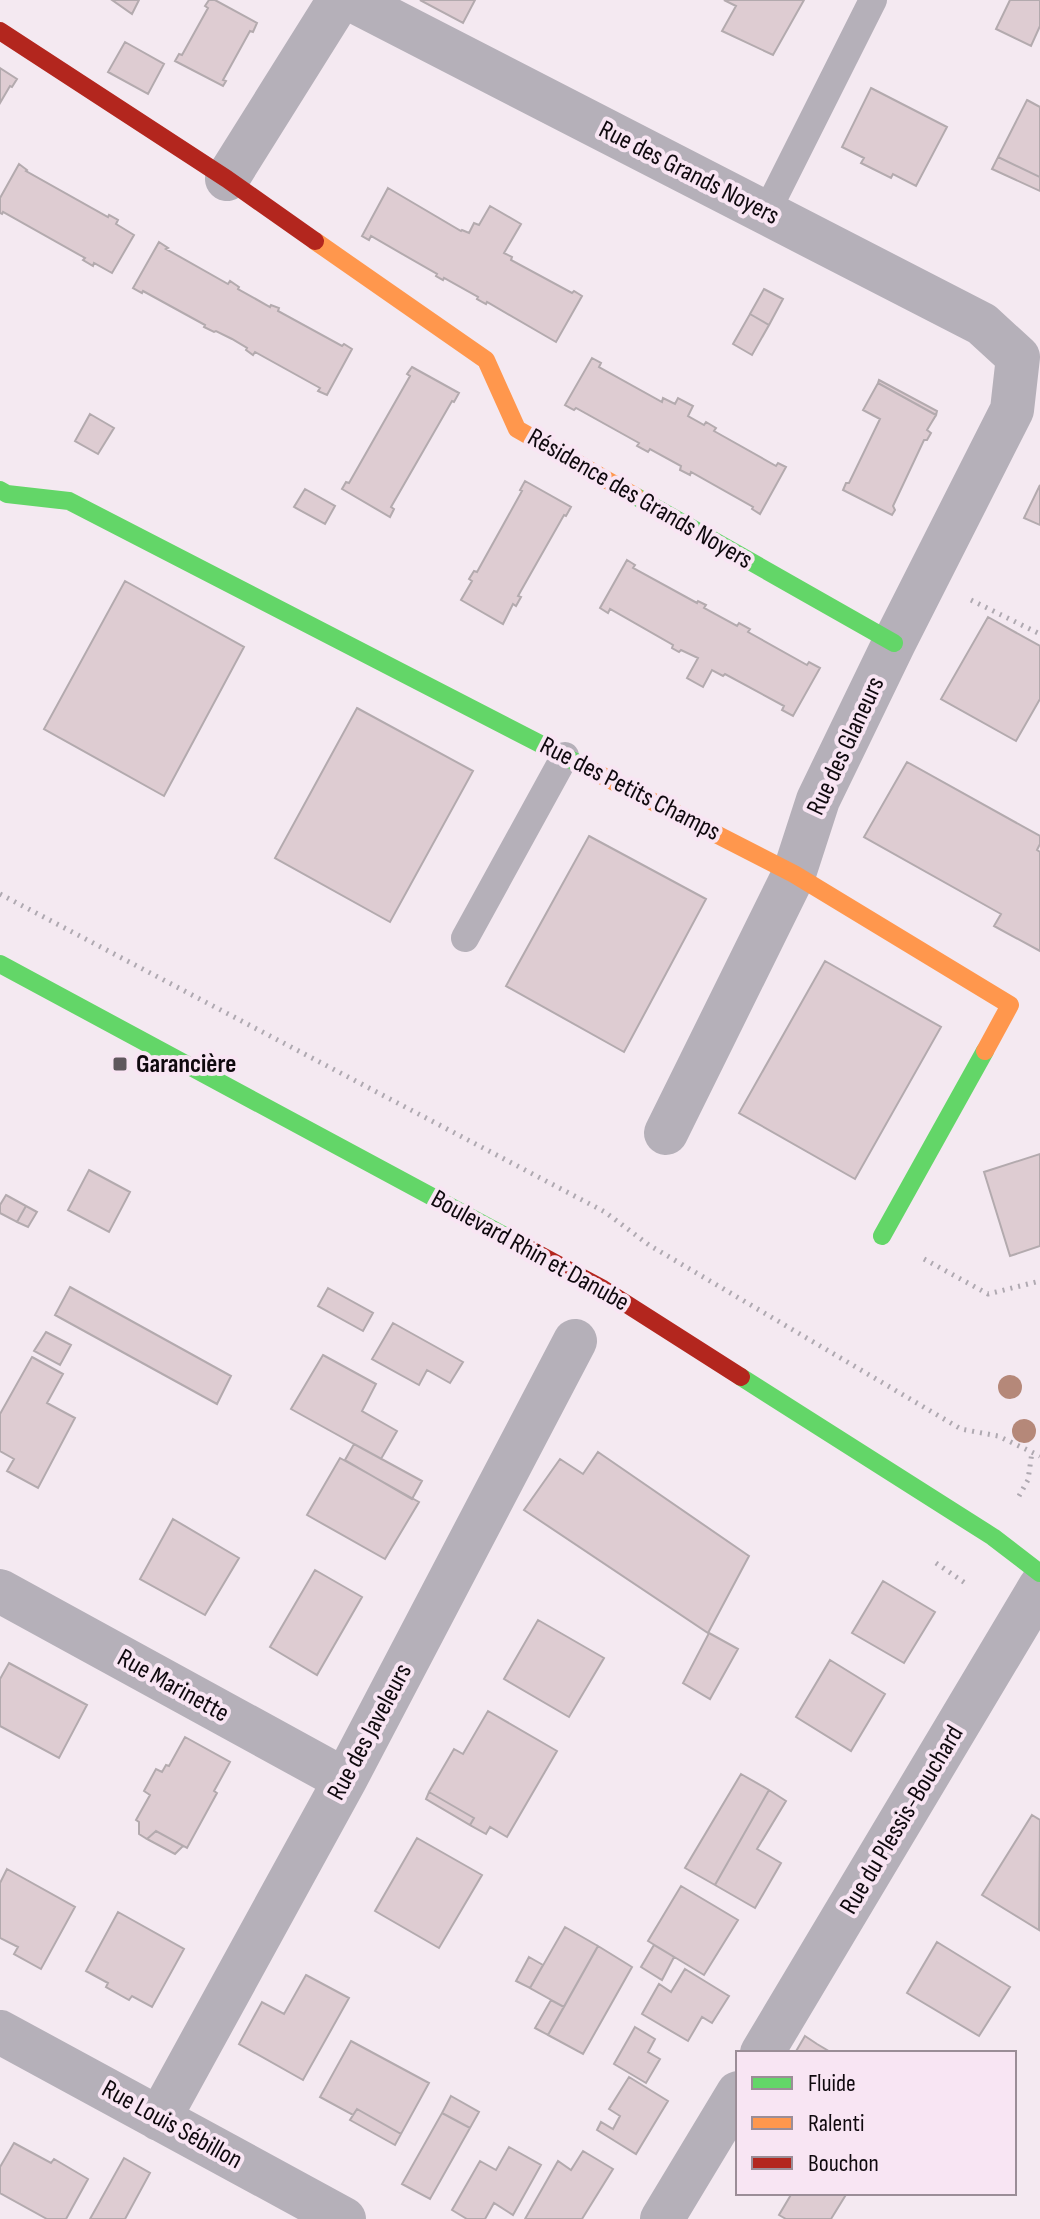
<svg xmlns="http://www.w3.org/2000/svg" width="1040" height="2219" font-family="'Sofia Sans Condensed',sans-serif">
  <style>
    .building { fill: #deccd2; stroke: #b3aaae; stroke-width: 2 }
    .lines { fill: none; stroke-linecap: round; stroke-linejoin: round }
    .path { stroke: #afa9b1; stroke-width: 5; stroke-dasharray: 2 6; stroke-linecap: butt }
    .lane { stroke: #b5b0b9; stroke-width: 28 }
    .street { stroke: #b5b0b9; stroke-width: 44 }
    .fast { stroke: #63d668; stroke-width: 18 }
    .slow { stroke: #ff974d; stroke-width: 18 }
    .jam { stroke: #b3261e; stroke-width: 18 }
    .tree { fill: #b58879 }
    .poi-dot { fill: #5f575d; stroke: #f8e5f3; stroke-width: 3 }
    .labels { text-anchor: middle; dominant-baseline: central; stroke-width: 8; stroke-linejoin: round; paint-order: stroke }
    .street-label { font-size: 26px; fill: #0f090e; stroke: #f8e5f3 }
    .poi-label { font-size: 26px; font-weight: bold; fill: #0f090e; stroke: #f8e5f3; text-anchor: start }
  </style>
  <rect width="100%" height="100%" fill="#f4e9f1"/>
  <path class="building" d="M112,0H139L132,14Z
    M209,0H215L257,23L253,32L250,31L223,80L226,81L223,86L175,61L179,54L182,55L208,8L205,6Z
    M420,0H475L463,23Z
    M724,0H804L773,55L722,31L736,6Z
    M1010,0H1040V26L1031,46L996,29Z
    M125,42L164,64L148,94L108,72Z
    M0,68L17,79L12,87L10,86L0,103Z
    M871,88L947,127L916,186L893,174L891,178L861,163L864,158L842,147Z
    M1027,100L1040,107V177L998,157Z
    M998,157L1040,177V191L992,169Z
    M19,164L27,170L26,171L108,217L109,215L118,220L116,224L134,235L112,273L94,263L93,266L83,260L85,258L3,212L2,214L0,213V198Z
    M388,188L461,231L462,230L469,233L474,223L479,225L490,206L521,224L504,253L512,257L511,260L572,293L574,291L582,296L556,342L487,302L486,304L477,299L478,297L444,278L443,280L436,276L437,274L371,236L369,240L362,236Z
    M159,242L168,248L166,249L228,284L230,281L239,287L238,289L270,307L271,305L279,308L278,311L342,346L344,344L352,349L327,395L318,391L320,388L255,352L253,355L246,350L247,348L232,339L216,331L214,332L204,327L205,325L143,291L142,293L133,288Z
    M764,289L783,299L769,325L750,314Z
    M750,314L769,325L752,355L733,344Z
    M592,358L601,363L599,367L662,402L663,398L675,404L678,398L693,406L688,416L704,425L706,422L716,428L714,431L776,466L778,463L786,467L760,514L752,509L753,507L691,472L690,475L680,470L681,466L650,449L648,452L637,446L639,443L576,408L574,410L565,405Z
    M412,367L459,393L454,402L452,401L391,507L394,509L390,517L342,489L346,482L349,483L410,376L407,374Z
    M879,380L937,411L936,415L878,383Z
    M878,383L936,415L927,430L931,433L927,440H924L893,506L895,510L892,515L843,490L846,483H849L880,419L863,410Z
    M90,414L114,428L98,454L75,441Z
    M525,481L571,507L566,516L564,515L518,596L521,597L516,606L513,604L503,624L461,600L472,581L469,579L474,571L477,572L522,491L520,490Z
    M1040,485V525L1024,518Z
    M305,489L335,506L325,524L294,507Z
    M627,560L635,565L633,568L697,603L698,601L706,605L704,608L737,626L739,623L750,629L748,632L807,665L809,662L820,668L793,716L782,710L784,706L725,674L723,676L712,670L703,687L687,678L698,658L681,650L679,652L672,648L673,645L610,609L608,613L600,608Z
    M125,581L244,647L164,796L44,729Z
    M988,617L1040,646V699L1016,741L941,699Z
    M357,708L473,771L390,922L275,858Z
    M907,762L1040,836V844L1037,850L1040,852V951L994,926L1001,914L864,837Z
    M589,836L706,899L624,1052L506,986Z
    M825,961L941,1027L855,1179L739,1113Z
    M1040,1154V1246L1010,1256L984,1172Z
    M89,1170L130,1192L109,1232L68,1210Z
    M6,1195L26,1206L17,1222L0,1213V1205Z
    M26,1206L37,1212L28,1227L17,1222Z
    M70,1287L231,1376L217,1404L55,1315Z
    M328,1288L373,1313L363,1331L318,1306Z
    M393,1323L463,1362L450,1383L427,1370L419,1385L372,1359Z
    M46,1332L71,1345L60,1365L34,1351Z
    M323,1355L376,1384L362,1411L397,1431L381,1459L291,1409Z
    M32,1357L63,1374L47,1403L75,1418L38,1488L7,1471L14,1459L0,1451V1414Z
    M354,1444L422,1481L412,1499L345,1460Z
    M598,1452L749,1556L708,1633L524,1510L560,1459L583,1474Z
    M340,1458L419,1502L385,1559L307,1515Z
    M173,1519L239,1558L205,1615L140,1579Z
    M315,1570L362,1597L317,1675L270,1647Z
    M883,1581L935,1612L904,1663L852,1633Z
    M538,1620L604,1658L569,1717L504,1679Z
    M709,1633L738,1649L710,1699L683,1683Z
    M830,1660L885,1694L851,1751L796,1717Z
    M9,1663L87,1705L59,1758L0,1726V1679Z
    M488,1711L557,1751L507,1837L490,1827L486,1834L470,1825L474,1818L429,1792L454,1749L463,1754Z
    M185,1737L230,1762L214,1791L217,1793L187,1848L156,1831L147,1839L139,1834V1822L136,1820L150,1795L144,1791L156,1769L162,1772L166,1765L169,1766Z
    M741,1774L769,1790L715,1885L685,1868Z
    M769,1790L786,1801L757,1849L781,1863L755,1908L715,1885Z
    M429,1792L474,1818L470,1825L426,1799Z
    M1032,1815L1040,1820L1039,1930L982,1895Z
    M156,1831L183,1846L175,1854L147,1839Z
    M417,1838L482,1875L439,1948L375,1911Z
    M7,1869L75,1907L41,1969L14,1954L18,1947L0,1938V1883Z
    M681,1886L738,1920L704,1975L648,1941Z
    M118,1912L184,1949L152,2007L132,1996L129,2000L106,1987L108,1983L86,1971Z
    M565,1927L598,1946L564,2007L530,1988Z
    M937,1942L1010,1987L979,2036L907,1993Z
    M654,1945L674,1957L662,1980L641,1967Z
    M598,1946L632,1967L583,2054L548,2035Z
    M529,1957L543,1965L530,1988L516,1981Z
    M685,1969L729,1996L712,2023L702,2017L688,2041L642,2014L659,1984L671,1992Z
    M306,1975L349,1998L303,2080L239,2044L262,2002L284,2014Z
    M551,2000L564,2007L548,2035L535,2028Z
    M635,2027L655,2039L648,2052L660,2059L646,2083L614,2064Z
    M805,2036L817,2044L832,2053H795Z
    M351,2041L429,2083L401,2134L357,2109L353,2115L320,2097Z
    M629,2077L668,2101L636,2154L597,2130L601,2122L613,2129L620,2116L609,2109Z
    M451,2096L479,2112L470,2128L442,2113Z
    M357,2109L401,2134L395,2145L350,2120Z
    M442,2113L470,2128L430,2199L402,2184Z
    M14,2143L51,2163L54,2159L88,2179L66,2219H47L0,2193V2167Z
    M509,2147L541,2165L513,2215L494,2203L485,2219H467L452,2210L480,2161L496,2170Z
    M583,2151L613,2169L582,2219H525L558,2161L571,2170Z
    M124,2158L150,2173L125,2219H90Z
    M792,2193H847L831,2219H786L779,2215Z"/>
  <g class="lines">
    <path class="path" d="M971,600L1040,634
      M0,894L605,1212L649,1245L961,1429L998,1436L1040,1456
      M924,1259L988,1294L1040,1281
      M1019,1496L1028,1480L1032,1452
      M936,1563L965,1583"/>
    <path class="lane" d="M766,213L873,0
      M465,938L565,756"/>
    <path class="street" d="M352,0L982,324L1018,357
      M227,179L339,0
      M666,1133L794,874L818,800L894,643L1012,410L1018,357
      M0,1591L345,1780
      M0,2032L344,2219
      M762,2053L1040,1587
      M159,2119L345,1780L575,1341
      M662,2219L738,2093"/>
    <path class="fast" d="M0,490L7,494L69,501L589,769
      M635,496L894,643
      M0,964L527,1248
      M882,1236L985,1051
      M741,1377L993,1537L1040,1573"/>
    <path class="slow" d="M315,241L486,360L517,429L635,496
      M589,769L794,874L1010,1005L985,1051"/>
    <path class="jam" d="M0,31L227,179L315,241
      M527,1248L603,1289L741,1377"/>
  </g>
  <g class="tree">
    <circle cx="1010" cy="1387" r="12"/>
    <circle cx="1024" cy="1431" r="12"/>
  </g>
  <rect class="poi-dot" x="112" y="1056" width="16" height="16" rx="4"/>
  <g class="labels">
    <g class="street-label">
      <text transform="translate(689 173) rotate(27)">Rue des Grands Noyers</text>
      <text transform="translate(640 499) rotate(30)">Résidence des Grands Noyers</text>
      <text transform="translate(846 746) rotate(-65)">Rue des Glaneurs</text>
      <text transform="translate(630 789) rotate(27)">Rue des Petits Champs</text>
      <text transform="translate(530 1251) rotate(29)">Boulevard Rhin et Danube</text>
      <text transform="translate(173 1686) rotate(29)">Rue Marinette</text>
      <text transform="translate(370 1732) rotate(-62)">Rue des Javeleurs</text>
      <text transform="translate(902 1820) rotate(-59)">Rue du Plessis-Bouchard</text>
      <text transform="translate(172 2125) rotate(29)">Rue Louis Sébillon</text>
    </g>
    <g class="poi-label">
      <text x="136" y="1064">Garancière</text>
    </g>
  </g>
  <rect x="736" y="2051" width="280" height="144" fill="#f8e5f3" stroke="#9b8d97" stroke-width="2"/>
  <rect x="752" y="2077" width="40" height="12" fill="#63d668" stroke="#9b8d97" stroke-width="2"/>
  <text x="808" y="2091" font-size="24" fill="#0f090e">Fluide</text>
  <rect x="752" y="2117" width="40" height="12" fill="#ff974d" stroke="#9b8d97" stroke-width="2"/>
  <text x="808" y="2131" font-size="24" fill="#0f090e">Ralenti</text>
  <rect x="752" y="2157" width="40" height="12" fill="#b3261e" stroke="#9b8d97" stroke-width="2"/>
  <text x="808" y="2171" font-size="24" fill="#0f090e">Bouchon</text>
</svg>
